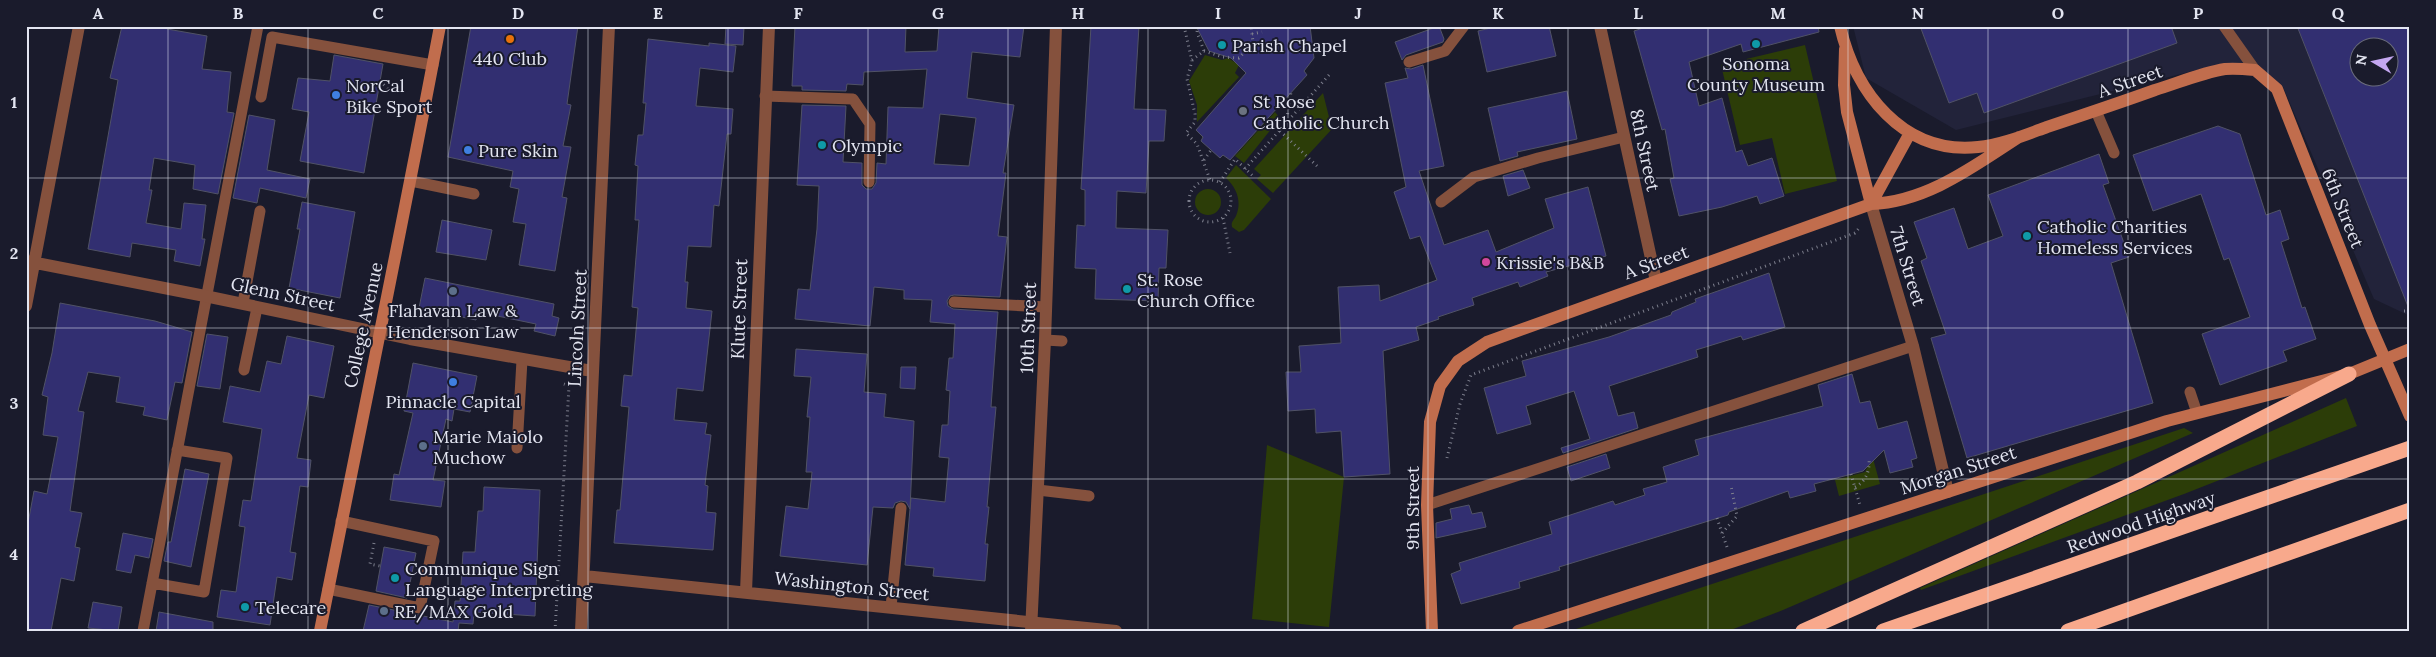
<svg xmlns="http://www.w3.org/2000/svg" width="2436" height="657" font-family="Lora,serif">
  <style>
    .built { fill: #22233a; fill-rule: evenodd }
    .green { fill: #2c3d08 }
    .building { fill: #322f71; stroke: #505266; fill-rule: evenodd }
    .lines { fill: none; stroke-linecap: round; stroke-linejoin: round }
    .path { stroke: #7d7f8d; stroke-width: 3; stroke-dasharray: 1 4; stroke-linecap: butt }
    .lane { stroke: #85513d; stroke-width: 11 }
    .street { stroke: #85513d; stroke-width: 12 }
    .secondary { stroke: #c16d4d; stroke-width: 12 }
    .highway { stroke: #f8a98c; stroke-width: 15 }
    .grid { fill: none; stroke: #e3e5f1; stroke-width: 1; stroke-opacity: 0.55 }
    .food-dot { fill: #e8710a; stroke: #1a1b2c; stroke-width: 2 }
    .culture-dot { fill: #0f9aa8; stroke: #1a1b2c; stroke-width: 2 }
    .shop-dot { fill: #3f7fe0; stroke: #1a1b2c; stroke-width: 2 }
    .worship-dot { fill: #6b7280; stroke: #1a1b2c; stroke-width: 2 }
    .hotel-dot { fill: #d1479c; stroke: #1a1b2c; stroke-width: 2 }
    .service-dot { fill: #5c6f8a; stroke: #1a1b2c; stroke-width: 2 }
    .labels { text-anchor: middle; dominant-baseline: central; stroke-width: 4; stroke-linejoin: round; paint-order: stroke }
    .poi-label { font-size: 18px; fill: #e3e5f1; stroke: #1a1b2c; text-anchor: start }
    .street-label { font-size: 18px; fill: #e3e5f1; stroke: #1a1b2c }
    .neatline { fill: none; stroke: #e3e5f1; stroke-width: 2 }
    .grid-label { font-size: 16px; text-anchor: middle; font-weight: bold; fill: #e3e5f1 }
  </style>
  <rect width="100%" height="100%" fill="#1a1b2c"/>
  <path class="built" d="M1853,26H2410V316L2374,299L2283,87L2221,64L1956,130L1866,78ZM2358,48H2388V78H2358Z"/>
  <path class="green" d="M1805,45L1837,181L1785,194L1772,138L1740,145L1721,65Z
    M1205,55L1222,60L1228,58L1239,65L1235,73L1239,77L1197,122V105L1189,81Z
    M1323,93L1332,129L1273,193L1257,179L1261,175L1254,169Z
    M1275,112L1280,118L1244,163L1235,156Z
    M1236,165L1271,199L1244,230L1239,232L1232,227C1231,222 1233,221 1236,216C1242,202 1237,188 1226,178Z
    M1195 202a13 13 0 1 1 26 0a13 13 0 1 1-26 0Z
    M2346,398L2357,426L2184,494L1921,590L1920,588Z
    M2184,428L2193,433L1783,610L1728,631H1570Z
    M1869,444L1880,484L1839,496L1835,480L1865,472L1869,464Z
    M1267,445L1344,477L1329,627L1252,619Z"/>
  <path class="building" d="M122,26H168L167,29L207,36L202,69L231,72L227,112L234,113L218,194L193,189L195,165L154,158L149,190H152L146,223L181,229L184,203L206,205L202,239H205L200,266L174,261L176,250L132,243L130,257L88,249L118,80L110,78Z
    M471,26H578L567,104L571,105L563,146L571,147L562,197L567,198L555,271L519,265L526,224L513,222L519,189L510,187L513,171L448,157Z
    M726,26L744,27L743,45L725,44Z
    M795,26H906L905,52L937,51L939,26H1024L1020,57L972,52L967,98L1014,105L1003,173H1006L998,236L1007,237L1000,297L954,295L950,296L947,301L948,306L953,309L998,312L991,407H996L987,507H989L985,544H988L985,581L933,576L934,568L905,565L911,498L945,502L949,458L939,457L942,425H948L950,391L946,390L949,358H953L955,324L930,322L932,300L904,299V290L874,287L870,326L795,319L798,289L810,290L817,229L819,186L797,185L802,105L846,106L843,162L862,163V185L866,189H872L876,183L877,163L886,164L888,107L923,108L927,69L864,72L863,85L847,84L846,91L802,90V86H792ZM940,114L976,118L969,166L934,164Z
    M1091,26H1139L1134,109L1166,110L1164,141H1149L1146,193L1117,191L1116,228L1168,230L1166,268H1159L1158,301L1095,299L1096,269L1075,268L1077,225L1085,226V190L1081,189Z
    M1196,26H1310L1314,58L1304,71L1307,75L1230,160L1223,155L1220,158L1201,141L1203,137L1196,130L1246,73L1231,58L1209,51Z
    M1439,26L1444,39L1443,42L1406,55L1402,60L1395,42Z
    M1499,26H1549L1556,56L1487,72L1478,31Z
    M1649,26H1818L1819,32L1743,52L1741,44L1689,62L1699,106L1722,98L1736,152L1742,150L1748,166L1772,158L1784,196L1760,204L1757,196L1722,207L1679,216L1670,179L1674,178L1665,129L1662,130L1634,31Z
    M1920,26H2171L2177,43L1984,113L1977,93L1949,103Z
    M2297,26H2410V309H2409ZM2358,48H2388V78H2358Z
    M648,39L709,46V43L736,46L733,72L700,68L696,106L733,109L731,134H727L719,206L714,205L711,247L688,246L685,282H688L686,308L712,311L703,391L677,388L674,420L707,423L705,434L711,435L705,485L708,486L706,512L716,513L713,550L614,543L617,510H620L629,407L621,406L624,375L632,376L638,308L632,307L639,220H635L638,166L635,165L638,135H643L646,103H643Z
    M334,55L383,64L364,173L300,161L309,112L292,109L298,78L330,81Z
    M1423,65L1444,166L1419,171L1444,245L1488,230L1496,252L1554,228L1545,199L1588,187L1606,256L1546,272L1548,276L1520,287L1518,282L1472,298L1474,305L1438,317L1439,319L1416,327L1419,340L1383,351L1390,474L1344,477L1341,431L1316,433L1315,409L1288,411L1286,372H1301L1299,346L1341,343L1338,287L1379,285L1380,301L1437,280L1420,236L1410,239L1394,192L1406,187L1385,83L1408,78L1405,68L1411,69Z
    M1567,91L1577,139L1517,152L1518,156L1500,161L1488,108Z
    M249,115L275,120L267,170L310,179L306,198L260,188L257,203L233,198Z
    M2218,126L2240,134L2266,215L2280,210L2289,239L2281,242L2302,308L2305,307L2316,339L2283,351L2287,361L2220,385L2202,334L2250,317L2229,258L2224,260L2201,194L2153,211L2133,155Z
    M2099,154L2109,183L2103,185L2129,257L2111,263L2153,403L1967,458L1931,338L1946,334L1921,261L1927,258L1914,222L1954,208L1968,249L2003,236L1988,195Z
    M1523,170L1530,188L1508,196L1503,176Z
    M302,202L355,212L340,298L289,288L300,229H297Z
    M442,220L492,230L486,260L436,252Z
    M1769,273L1785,327L1743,340L1741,336L1696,350L1698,357L1609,386L1618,416L1634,412L1638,428L1563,453L1561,448L1590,439L1574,391L1526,406L1531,424L1497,434L1484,388L1526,376L1522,361L1609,337L1671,315L1672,312L1696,302L1695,299Z
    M425,278L554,304L552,316L559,318L555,336L534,331L536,324L478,312L476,320L419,308Z
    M60,303L155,321L192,332L182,383L175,382L167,420L143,415L145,407L116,402L120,377L88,372L78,411L84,412L70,511L82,513L75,547L80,548L74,581L61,578L51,631H26V534L34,491L47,494L58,437L43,435L48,397L42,395L52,353Z
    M207,334L228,337L220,389L197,386Z
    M287,336L334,346L324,398L309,395L297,458L311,460L308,487L300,486L290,552L296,553L292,580L277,577L270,625L217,617L221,590L236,592L245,527L239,526L243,500L251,501L262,429L223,422L230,386L260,392L267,361L281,364Z
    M796,349L867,354L864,392L886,394L884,417L914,421L910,509L906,502L901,501L895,503L893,508L873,507L867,565L780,556L786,506L808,509L812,472H806L810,417H807L811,377L794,376Z
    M413,363L477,376L470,412L454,409L452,421L446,419L433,480L445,481L441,507L390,500L394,474L399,475L413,413L404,411Z
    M901,367H916L915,389L900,388Z
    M1852,374L1860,403L1870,401L1878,429L1907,421L1917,458L1911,460L1913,467L1890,473L1884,450L1863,471L1814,484L1816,491L1790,498L1788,491L1729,512L1728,515L1559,567L1560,570L1519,582L1520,588L1461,604L1451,574L1461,570L1459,563L1552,534L1549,522L1613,501L1615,505L1645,495L1643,489L1667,482L1663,467L1699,455L1695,440L1823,406L1818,385Z
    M1606,454L1610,468L1571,481L1567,467Z
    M185,469L209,474L191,567L164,561L168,542H171Z
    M484,487L540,490L535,616L474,612L473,624L459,623L458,631H363L369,605L453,622L455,601H460L463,552H475L478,511H483Z
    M1469,505L1472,514L1482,512L1486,527L1436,538V523L1452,519L1450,509Z
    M123,533L153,539L149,558L135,555L131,573L116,570Z
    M384,547L416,553L407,598L376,591Z
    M93,602L122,607L118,631L88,628Z
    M159,612L213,622V631H156Z"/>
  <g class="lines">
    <path class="path" d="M1184,26L1192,61L1187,79L1195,114V122L1186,133L1197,144L1210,180
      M1198,26L1197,32L1204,51
      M1252,34L1262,32
      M1204,51L1223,57L1239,58L1253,42L1251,26
      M1192,60L1204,51
      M380,81L390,91
      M1286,124L1291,92
      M1280,131L1317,166
      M1204,160L1211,150
      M1245,169L1330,74
      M1189 201a21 21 0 1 1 42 0a21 21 0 1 1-42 0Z
      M1220,182L1235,159L1254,177
      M1223,218L1230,253
      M2404,311H2410
      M1447,458L1460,404L1471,375L1855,233L1860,227
      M1851,474L1860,505
      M1855,487C1866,482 1870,470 1869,459
      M1717,518L1722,533
      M374,543L370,564L380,566
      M1727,547L1722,533L1737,516L1731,486
      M555,631L569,386L564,384"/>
    <path class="lane" d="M2224,26L2255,70
      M1409,62L1445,51L1464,26
      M765,96L853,99L870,124L869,182
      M261,97L272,37L433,65
      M2096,111L2114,153
      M411,181L474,194
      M1441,202L1474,177L1538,158L1624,137
      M954,302L1046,307
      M243,303L260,211
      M1045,340L1062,341
      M244,370L257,308
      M2190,392L2197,413
      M517,448L522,360
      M1038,490L1089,496
      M1427,505L1913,346
      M152,583L204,592L227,458L177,450
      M328,589L420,608L434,541L341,521
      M891,607L901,508
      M143,631L258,26"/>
    <path class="street" d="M1600,26L1656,281
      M1871,204L1913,346L1948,492
      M26,261L205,296L410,339L592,371
      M26,306L79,26
      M584,576L1116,631
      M746,592L769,26
      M581,631L609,26
      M1031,631L1045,340L1056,26"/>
    <path class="secondary" d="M1840,26C1855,92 1903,155 1978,147C2001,145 2025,135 2047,127C2083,115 2119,103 2155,90C2178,83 2201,73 2225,69C2234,68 2245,69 2255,70L2277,89L2370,325L2410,416
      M1845,49L1844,85L1847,112L1871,204
      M1871,204L1910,133
      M320,631C360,429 402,228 440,26
      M1432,631L1427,505L1430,422L1440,386L1458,361L1487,342L1871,204C1927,202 1974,166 2019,137
      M1518,631L2167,421L2349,374L2410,349"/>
    <path class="highway" d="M1803,631L2137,482L2349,374
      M1883,631L2410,448
      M2068,631L2410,510"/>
  </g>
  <path class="grid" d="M168,26V631M308,26V631M448,26V631M588,26V631M728,26V631M868,26V631M1008,26V631M1148,26V631M1288,26V631M1428,26V631M1568,26V631M1708,26V631M1848,26V631M1988,26V631M2128,26V631M2268,26V631M26,178H2410M26,328H2410M26,479H2410"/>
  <circle class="food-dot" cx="510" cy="39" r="5"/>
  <g class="culture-dot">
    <circle cx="1756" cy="44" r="5"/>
    <circle cx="1222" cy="45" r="5"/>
    <circle cx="822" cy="145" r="5"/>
    <circle cx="2027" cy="236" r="5"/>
    <circle cx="1127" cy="289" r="5"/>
    <circle cx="395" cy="578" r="5"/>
    <circle cx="245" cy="607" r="5"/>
  </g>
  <g class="shop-dot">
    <circle cx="336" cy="95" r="5"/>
    <circle cx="468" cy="150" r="5"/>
    <circle cx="453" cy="382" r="5"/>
  </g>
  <circle class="worship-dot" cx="1243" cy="111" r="5"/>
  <circle class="hotel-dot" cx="1486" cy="262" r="5"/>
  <g class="service-dot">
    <circle cx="453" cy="291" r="5"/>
    <circle cx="423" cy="446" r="5"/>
    <circle cx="384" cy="611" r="5"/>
  </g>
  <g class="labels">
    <g class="poi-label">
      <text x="1232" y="45">Parish Chapel</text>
      <text x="510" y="58" text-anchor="middle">440 Club</text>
      <text x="1756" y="63" text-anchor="middle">Sonoma<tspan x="1756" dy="21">County Museum</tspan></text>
      <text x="346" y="85">NorCal<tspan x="346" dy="21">Bike Sport</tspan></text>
      <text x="1253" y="101">St Rose<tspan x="1253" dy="21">Catholic Church</tspan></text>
      <text x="832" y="145">Olympic</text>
      <text x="478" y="150">Pure Skin</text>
      <text x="2037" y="226">Catholic Charities<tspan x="2037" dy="21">Homeless Services</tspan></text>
      <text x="1496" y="262">Krissie's B&amp;B</text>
      <text x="1137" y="279">St. Rose<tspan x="1137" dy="21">Church Office</tspan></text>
      <text x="453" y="310" text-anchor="middle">Flahavan Law &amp;<tspan x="453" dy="21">Henderson Law</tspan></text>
      <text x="453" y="401" text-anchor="middle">Pinnacle Capital</text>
      <text x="433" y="436">Marie Maiolo<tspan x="433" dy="21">Muchow</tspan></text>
      <text x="405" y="568">Communique Sign<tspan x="405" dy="21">Language Interpreting</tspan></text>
      <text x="255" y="607">Telecare</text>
      <text x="394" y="611">RE/MAX Gold</text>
    </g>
    <g class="street-label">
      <text transform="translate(2130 81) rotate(-19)">A Street</text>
      <text transform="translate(1645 150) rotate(78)">8th Street</text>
      <text transform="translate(2343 208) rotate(68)">6th Street</text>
      <text transform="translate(1656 262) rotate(-20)">A Street</text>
      <text transform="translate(1908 266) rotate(73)">7th Street</text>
      <text transform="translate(283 294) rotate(12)">Glenn Street</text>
      <text transform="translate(739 309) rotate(-88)">Klute Street</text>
      <text transform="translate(363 325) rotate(-78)">College Avenue</text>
      <text transform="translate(577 328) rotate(-87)">Lincoln Street</text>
      <text transform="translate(1028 328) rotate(-88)">10th Street</text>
      <text transform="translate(1958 470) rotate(-18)">Morgan Street</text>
      <text transform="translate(1412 508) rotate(-90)">9th Street</text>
      <text transform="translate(2141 522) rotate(-19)">Redwood Highway</text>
      <text transform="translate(852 586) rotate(6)">Washington Street</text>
    </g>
  </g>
  <rect width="2436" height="657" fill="none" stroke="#1a1b2c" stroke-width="55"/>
  <g transform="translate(2374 62) rotate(279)"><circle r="24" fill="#1a1b2c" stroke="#6a6c7b"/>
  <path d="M0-4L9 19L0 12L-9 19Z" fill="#c4a7f1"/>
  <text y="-8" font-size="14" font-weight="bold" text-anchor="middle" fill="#e3e5f1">N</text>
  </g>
  <rect x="28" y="28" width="2380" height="602" class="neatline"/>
  <g class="grid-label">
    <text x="98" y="19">A</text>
    <text x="238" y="19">B</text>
    <text x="378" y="19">C</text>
    <text x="518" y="19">D</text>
    <text x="658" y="19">E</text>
    <text x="798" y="19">F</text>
    <text x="938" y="19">G</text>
    <text x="1078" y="19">H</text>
    <text x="1218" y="19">I</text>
    <text x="1358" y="19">J</text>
    <text x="1498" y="19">K</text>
    <text x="1638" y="19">L</text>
    <text x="1778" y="19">M</text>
    <text x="1918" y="19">N</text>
    <text x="2058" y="19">O</text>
    <text x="2198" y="19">P</text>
    <text x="2338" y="19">Q</text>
    <text x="14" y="108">1</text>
    <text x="14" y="259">2</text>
    <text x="14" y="409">3</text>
    <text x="14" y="560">4</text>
  </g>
</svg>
